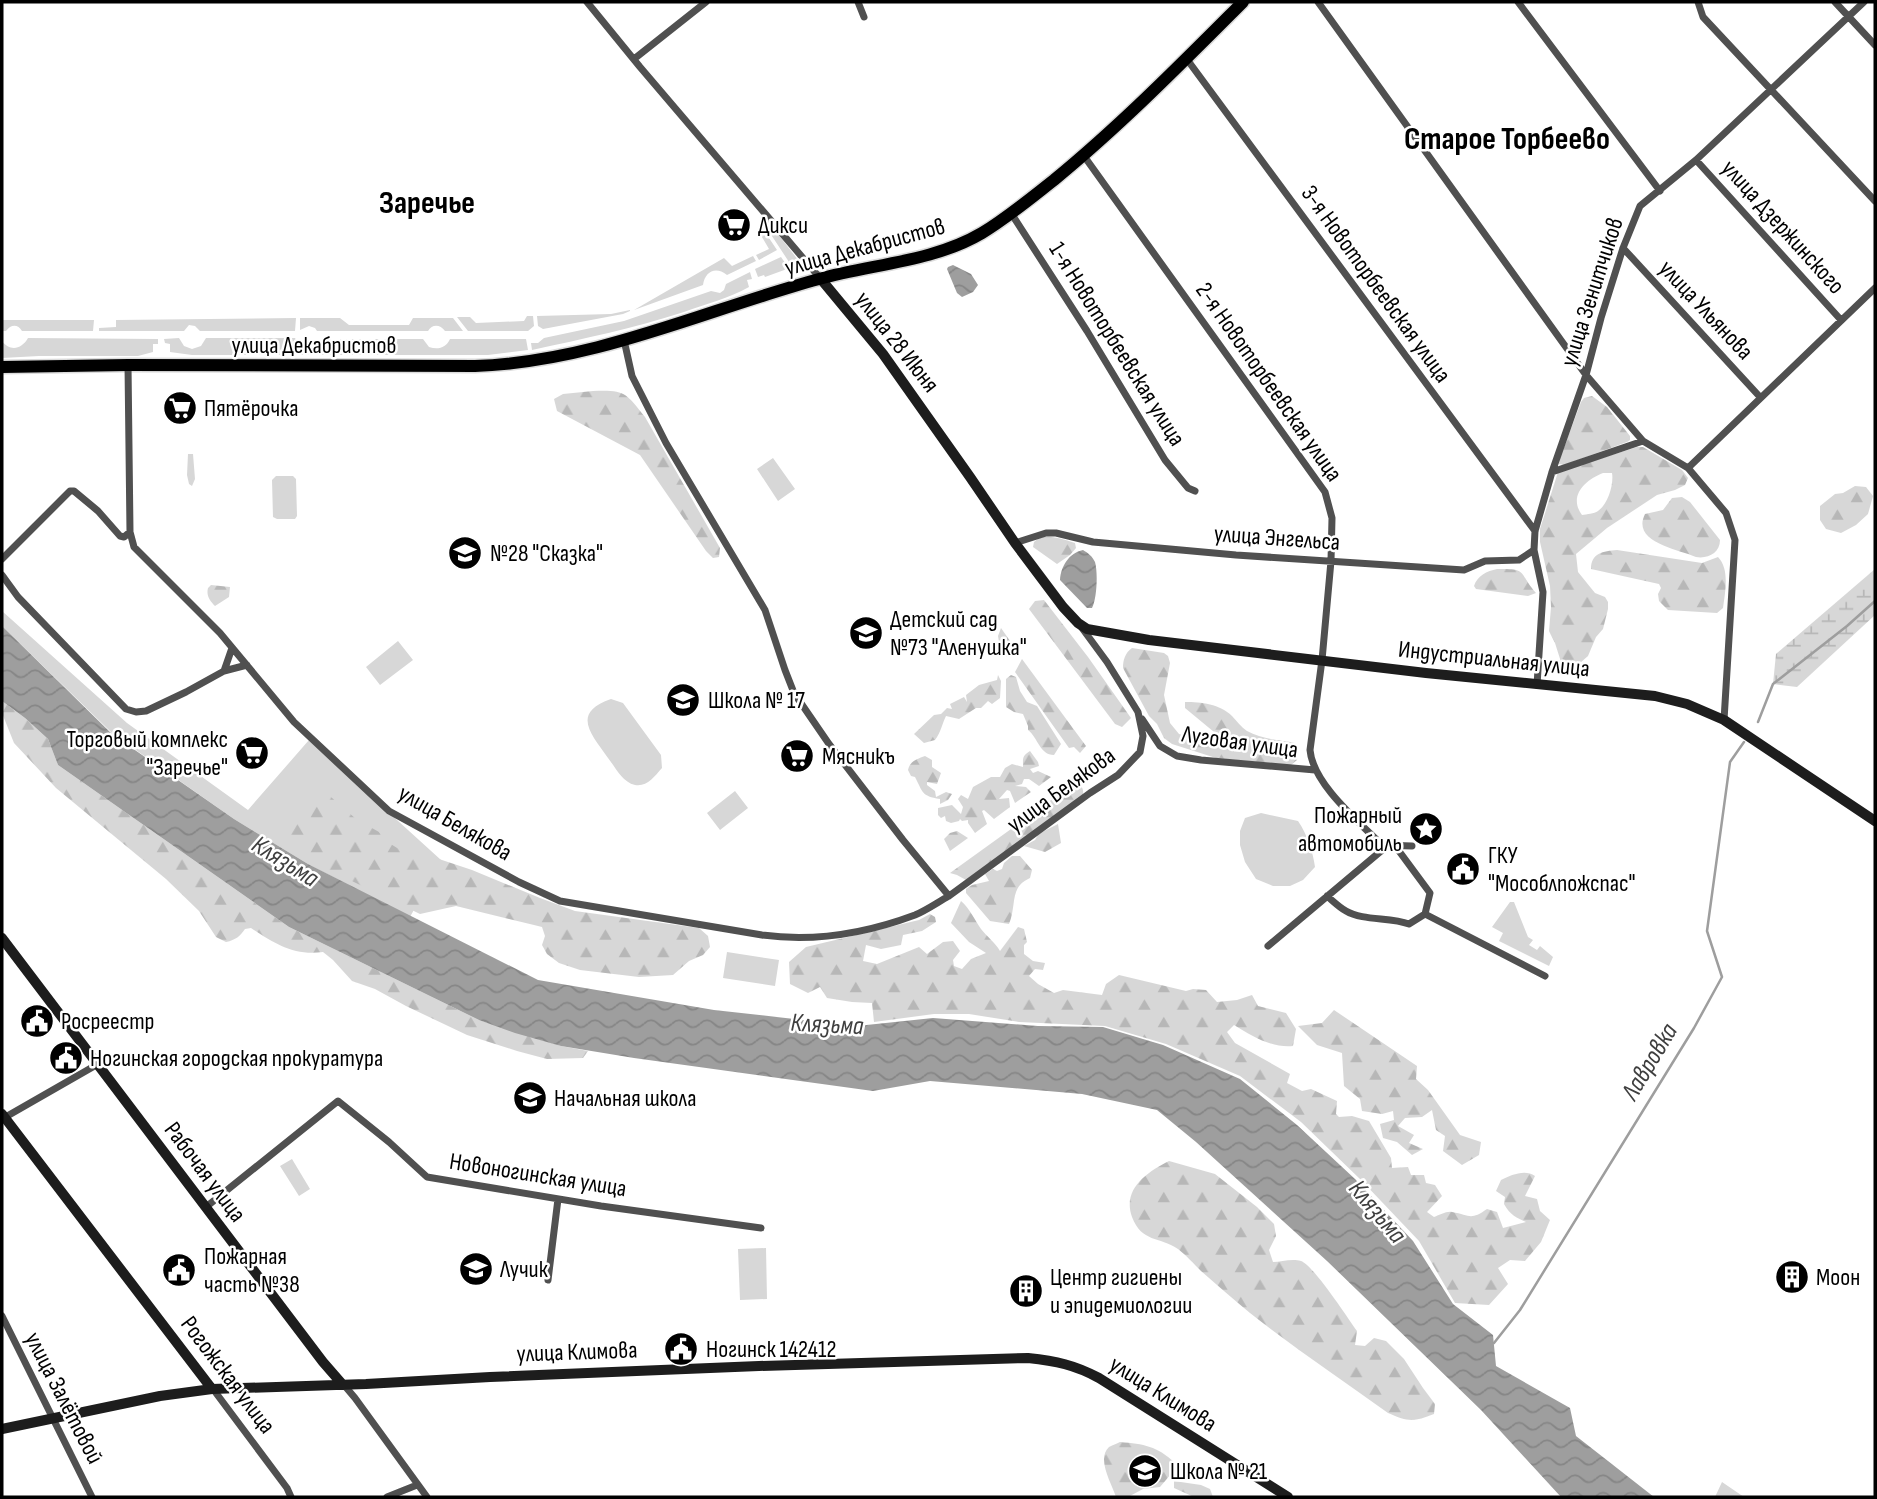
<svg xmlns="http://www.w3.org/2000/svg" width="1877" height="1499" font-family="'Sofia Sans Condensed',sans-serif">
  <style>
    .green { fill: #d7d7d7 }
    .forest { fill: url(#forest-firs); fill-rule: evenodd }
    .wetland { fill: url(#wetland-marsh) }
    .water { fill: url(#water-waves) }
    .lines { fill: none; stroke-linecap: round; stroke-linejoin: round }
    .stream { stroke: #9e9e9e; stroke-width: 2.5 }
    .primary-casing { stroke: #dbdbdb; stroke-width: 15 }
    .street { stroke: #505050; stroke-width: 7 }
    .secondary { stroke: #1d1d1d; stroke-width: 10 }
    .primary { stroke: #000; stroke-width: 12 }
    .labels { text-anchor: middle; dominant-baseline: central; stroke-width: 5; stroke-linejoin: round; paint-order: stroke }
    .poi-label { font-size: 24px; fill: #000; stroke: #fff; text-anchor: start }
    .street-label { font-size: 24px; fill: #000; stroke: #fff }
    .water-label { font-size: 26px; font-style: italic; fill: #3f3f3f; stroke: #fff }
    .district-label { font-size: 32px; font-weight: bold; fill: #000; stroke: #fff }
  </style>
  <defs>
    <pattern id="forest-firs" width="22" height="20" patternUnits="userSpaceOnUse" patternTransform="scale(1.75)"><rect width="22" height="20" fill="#d7d7d7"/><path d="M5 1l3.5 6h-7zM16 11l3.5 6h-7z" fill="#b7b7b7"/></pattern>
    <pattern id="wetland-marsh" width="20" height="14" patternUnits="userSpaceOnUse" patternTransform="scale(1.75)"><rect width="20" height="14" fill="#d7d7d7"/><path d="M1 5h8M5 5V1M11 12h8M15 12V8" fill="none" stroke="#b7b7b7"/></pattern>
    <pattern id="water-waves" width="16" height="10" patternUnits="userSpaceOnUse" patternTransform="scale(1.75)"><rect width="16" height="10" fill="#9e9e9e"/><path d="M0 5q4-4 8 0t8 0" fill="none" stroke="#868686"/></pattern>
  </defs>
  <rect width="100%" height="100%" fill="#fff"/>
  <path class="green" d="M766,227L774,229L802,265H797L789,262Z
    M763,229L777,250L759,260L756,255L769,249L759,232Z
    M753,256L756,261L727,275C716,266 705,271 703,285L634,310L724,258L732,266Z
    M781,257L788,267L787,269L765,277L764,275L758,277L755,269Z
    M750,272L752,279L747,280L749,287C729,298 706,304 684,312C634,328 583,339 532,350L531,343H538L544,338L624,321L711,291L720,293L724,290L726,284Z
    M630,310V311L623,314L543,329L538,326L537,316L611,314Z
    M527,316H533L534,326L528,331H468L457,317H470L476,323L524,321Z
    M296,318L295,331H200L195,326L189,325L184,331H99V328L116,327V320Z
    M300,318H340L349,325H409L413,318H453L463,331H445C440,324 432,324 428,331H317L315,328L309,326L300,330Z
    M2,320H94L93,331H22C18,324 11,324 6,331H2Z
    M28,338L158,339V344H153V352L138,356H39L2,358V341C10,352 22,349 28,338Z
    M179,338L184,346L192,349L201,346L206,338H295C302,352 315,351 323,339H423L429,347C438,350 446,348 450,339H526L528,350L488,355H192L170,352V344L165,343L164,339Z
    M773,458L795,489L778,501L757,469Z
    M276,476H293L296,479L297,516L295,519H277L273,517L272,480Z
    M2,611L127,723L248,810L309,740L441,860L410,917L308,864L234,819L113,734L2,626Z
    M398,641L413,660L380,685L366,667Z
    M611,699L623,703L661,755L662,768C654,777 647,787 635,785C622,782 616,768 608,758C592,735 570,713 611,699Z
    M735,791L748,808L720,830L707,813Z
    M1261,813L1298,821C1307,834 1313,852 1315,867L1303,880L1290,886H1273L1256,879L1245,862L1240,845V831L1245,818Z
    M1510,902H1514L1528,937L1533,940L1529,945L1537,950L1540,946L1553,957L1549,966L1499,941L1503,933L1492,927Z
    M727,952L779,960L775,986L723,978Z
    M292,1159L310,1189L299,1196L280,1166Z
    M766,1248L767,1299L740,1300L738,1249Z
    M1722,1482L1744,1497H1715Z"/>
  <path class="forest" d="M593,391C625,390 625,392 645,417L720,548L719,557L713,558L706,551L640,455L557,411L554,399L563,394Z
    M1592,396L1607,407L1630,436V440L1627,442L1564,465L1559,464L1560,458L1581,402L1584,398Z
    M1637,447H1643L1682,470L1688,478L1685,485L1675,490L1657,495L1607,528L1576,554L1578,572L1595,593L1605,597L1608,602V609L1603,629L1596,637L1588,656L1580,663L1574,665H1566L1561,662L1555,643L1549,631L1551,607L1550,586L1540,542V529L1558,472ZM1603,473H1612C1614,484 1608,504 1598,511C1594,514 1587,514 1582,515C1568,496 1585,480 1603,473Z
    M188,454H193L195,479L192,486L189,484L187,475Z
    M1855,486L1866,487L1873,496L1868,514L1856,525L1841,533L1826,529L1820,520V506L1835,494L1843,493Z
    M1682,497L1690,502L1720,540C1720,553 1708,559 1696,557C1677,549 1631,542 1645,514L1663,510L1672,498Z
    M1040,537C1053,536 1063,539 1075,543L1076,548L1070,555L1057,564L1033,547L1034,542Z
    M1617,550L1702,563L1718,557C1730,569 1725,593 1723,608L1717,613L1668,610L1659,601L1658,594L1661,588L1659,584L1591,569C1591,553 1603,551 1617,550Z
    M1497,569C1529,568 1518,573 1536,593L1528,596L1476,589L1474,586C1477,576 1487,571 1497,569Z
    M211,585L230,587L229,597L215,606C210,601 206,596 208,588Z
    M1044,600L1088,657L1131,718L1122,727L1115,724L1029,609L1035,601Z
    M1001,628L1017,651L1011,657H1004L1001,652V649L1006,646L999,642L998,636Z
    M1132,648L1164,653L1168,656L1170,663L1164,695L1170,723L1179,734L1209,743H1215L1218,737L1214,732L1185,708V702C1201,702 1220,704 1232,716C1237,721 1241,727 1247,731C1261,739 1279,740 1295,743L1298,748L1297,760L1291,765L1216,758L1172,744L1164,738L1157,724L1149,716L1123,668C1123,660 1125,653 1132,648Z
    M1022,659L1086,746L1080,753L1074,747L1069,748L1015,672Z
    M998,675L1001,681L1000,698L992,704L988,701L981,708H976L959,719L946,716C942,724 941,732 935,740L924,743L914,734L934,715L941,714L947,708L952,709L950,704L964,697L967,702L966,695L979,685L997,680Z
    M1011,675L1016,677L1020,691L1027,702L1037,706L1061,744L1054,755C1040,755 1038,738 1028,730V726L1023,714L1014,712L1006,707V679Z
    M2,701L25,718L48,739L58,765L289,927L479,1020L561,1046L588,1051L583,1058L547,1059L517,1051L467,1035L406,1006L375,989L352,981L333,960L323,952C293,956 274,943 251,928L245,929C240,936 236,940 226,942L216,937L199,911L166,879L56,788L14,743L2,713Z
    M1030,751L1038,762L1039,766L1030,769L1033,773L1038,771L1051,777L1039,786L1029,779H1024L1022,784L1015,786L1026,787L1031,792L1015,803L1010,791L1007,790L999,799L1009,798L1010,807L994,819L984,810L982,811L987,824L975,833L968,823V820L962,821L960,819L959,821L951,823L946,821L945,816L941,818L938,815V808L952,805L961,814L963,807L958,799L961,795L968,799L973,787L991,777H1000L1005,768L1012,764L1023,767C1023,758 1022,756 1030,751Z
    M925,756L932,760V767L941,773L937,784L927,782V785L935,791L936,797L946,792L952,794L948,800L940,804V799C921,796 923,792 915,777L911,776L908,770C910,761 917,759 925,756Z
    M1076,782C1081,785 1084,788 1083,795L966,880L957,875L950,873Z
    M323,790L356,819L379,832L389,843L402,851L421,853L472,870L540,898L575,911L699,928L708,936L710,947L703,955L689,961L673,975L639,977L580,970L559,963L547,954L542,945L545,936L542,927L534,925L456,906L420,914L294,853C282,835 281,817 300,804C301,804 308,800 309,799C315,795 316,793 323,790Z
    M1058,824L1061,843L1045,852L1024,846L1035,840L1038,835L1044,831Z
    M957,831L968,838L950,851L944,839L950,833Z
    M1012,856H1020L1032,870L1030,878C1009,887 1017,905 1009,924L990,921L966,893V889L972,885L989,881L985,874L993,869L997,871L1002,869L1004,863Z
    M961,901C970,909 974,919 981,929C987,937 995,942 1000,951L1018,927L1024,929L1027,942L1024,945V954L1033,961L1045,963L1043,970L1035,969L1029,976L1038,984L1054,993L1063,990L1102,995L1106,984L1119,975L1186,991L1193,989L1206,990L1217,1002L1237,1000L1252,995L1258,1006L1286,1013L1296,1029L1293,1046C1271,1048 1252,1036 1234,1025L1227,1032L1235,1043L1290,1074L1287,1083L1302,1091L1311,1089L1337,1101L1336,1114L1339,1117L1352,1116L1369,1121L1391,1158L1392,1168L1408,1167L1411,1175H1424L1426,1183L1435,1185L1442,1196L1427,1212L1434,1217C1440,1215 1446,1211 1452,1212C1470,1215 1470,1221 1487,1209L1497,1212L1503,1228L1526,1222C1517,1218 1510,1215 1504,1204L1505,1197L1496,1191L1501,1180C1511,1175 1525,1169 1535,1176L1525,1196L1537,1199L1540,1211L1550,1220L1541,1242L1525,1261L1510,1260L1498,1268L1508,1284L1489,1305L1455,1303L1419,1241L1361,1180L1301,1122L1240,1076L1166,1044L1105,1026L1019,1022L969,1014H934L874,1022L872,1003L852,1002L827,998L820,987L808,993L790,984L789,962L806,947L919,920L930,914L935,917L936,922L922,931L903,935L901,945L881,949L866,945L863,961L877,964L919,947L927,954L943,942L953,941L960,951L953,960L954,966L962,969L971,959L986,953L969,942L951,923Z
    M1334,1010L1417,1066L1416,1079L1428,1090L1460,1135L1481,1142L1479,1155L1462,1165L1443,1151L1445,1136L1436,1130L1432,1110L1422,1117L1405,1118L1398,1126L1414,1135L1409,1143L1423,1149L1412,1155L1397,1142L1383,1138L1380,1124L1394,1120L1393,1111L1382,1114L1362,1111L1360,1099L1344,1086L1342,1053L1317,1045L1298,1026L1322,1023Z
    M1169,1161L1215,1174L1257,1207L1274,1224L1276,1236L1269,1250L1273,1262C1281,1262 1292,1258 1301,1261C1314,1266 1347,1317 1357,1331L1355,1345L1365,1346L1374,1338L1386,1341L1404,1359L1423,1388L1435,1404L1434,1414C1414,1422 1408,1422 1388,1413C1342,1380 1294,1348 1250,1313C1233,1299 1217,1285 1201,1271C1194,1264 1186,1255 1178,1249C1159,1236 1142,1243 1132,1217C1122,1189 1147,1172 1169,1161Z
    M1120,1442C1144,1444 1157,1446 1175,1463L1171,1474L1160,1487L1143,1489L1128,1497H1116C1112,1484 1096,1459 1109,1447C1112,1445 1117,1444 1120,1442Z
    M1174,1481L1201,1485L1210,1489L1213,1497H1194L1174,1488Z"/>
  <path class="wetland" d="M1875,569V615L1797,687L1773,684L1776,654Z"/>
  <path class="water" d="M953,265L971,274L978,285L973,292L962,297L957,293L947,269L948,267Z
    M1083,550C1088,553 1092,556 1095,562C1098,572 1097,599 1092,608H1087L1060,580C1061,566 1069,553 1083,550Z
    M2,626L112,734L234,819L308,864L538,980L714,1010L857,1026L933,1018L1038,1026L1103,1027L1163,1045L1240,1079L1297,1125L1355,1179L1413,1241L1453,1304L1493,1335L1496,1366L1570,1408L1576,1436L1654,1497H1561L1481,1410L1327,1261L1196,1142L1157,1110L1082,1094L930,1081L873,1091L634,1058L561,1046L515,1033L479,1020L289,927L58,765L48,739L25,718L2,701Z"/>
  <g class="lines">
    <path class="stream" d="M1758,722L1773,684L1847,626L1875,601
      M1494,1343L1520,1310L1694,1028L1722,977L1707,931L1730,762L1744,742"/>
    <g class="primary-casing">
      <path id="primary" d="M2,367L128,365L475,366C595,362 705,310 819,279C872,264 933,262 982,233C1007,218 1031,198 1054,180C1121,125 1182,63 1243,2"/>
    </g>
    <path class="street" d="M587,2L640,67L820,278
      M858,2L864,17
      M1318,2L1586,375L1643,441
      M1518,2L1660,191
      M1698,2L1703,17L1875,201
      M1835,2L1875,45
      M1186,58L1535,531
      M634,59L706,2
      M1084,156L1325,492L1332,518L1331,561L1322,660L1310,750C1313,784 1358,821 1382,845L1412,846
      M1696,160L1841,320
      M1011,213L1087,331L1165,460L1188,488L1195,491
      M1623,248L1760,397
      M624,340L632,376L666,443L765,610L785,670L794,693L829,744L903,840L949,896
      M128,365L130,532L134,547L220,633L294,722L389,811L519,882L560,901L762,935C813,942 867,933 915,915C927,910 938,902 949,896L1090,793L1118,775L1140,752L1143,736L1138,712L1107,662L1082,628
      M1688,468L1875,288
      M1552,472L1643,441L1688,468L1726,513L1735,540L1724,720
      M1015,543L1046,533H1056L1093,542L1236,555L1464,570L1485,561L1519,560L1534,550
      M2,559L70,491H74L98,511L120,536L124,537L130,532
      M2,575L18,597L126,709L136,712L146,711L186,692L224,671L247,665
      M224,671L232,648
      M1537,685L1543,592L1534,550L1535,531L1552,472L1586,375L1601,318L1623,248L1640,206L1696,160L1864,2
      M1142,719L1160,746L1177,756L1201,760L1315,770
      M1396,847L1430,893L1425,914
      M1327,896C1333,901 1339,907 1346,911C1363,921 1390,917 1409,924L1425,914
      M1425,914L1545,976
      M1268,946L1387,846
      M2,1119L98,1064
      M206,1207L338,1101L389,1142L427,1177L601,1206L761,1228
      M548,1280L558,1199
      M2,1316L92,1497
      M344,1385L355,1398L427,1497
      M213,1389L287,1488L291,1497
      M387,1497L417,1485"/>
    <path class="secondary" d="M820,278L883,354L970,477L1015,543L1063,607L1078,623L1087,629L1149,640L1426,673L1655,696L1687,704L1724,720L1875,821
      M2,938L323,1362L343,1385
      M2,1114L212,1389
      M2,1429L160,1396L212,1389L366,1384L490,1377L759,1366L1028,1358C1056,1361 1075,1365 1099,1378L1288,1497"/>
    <use href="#primary" class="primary"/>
  </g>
  <defs>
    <g id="supermarket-disc" transform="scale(1.75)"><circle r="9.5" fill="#000" stroke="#fff"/><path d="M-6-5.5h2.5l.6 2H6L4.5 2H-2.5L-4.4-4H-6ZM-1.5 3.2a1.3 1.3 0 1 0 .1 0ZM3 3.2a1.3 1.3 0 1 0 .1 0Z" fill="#fff"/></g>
    <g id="school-disc" transform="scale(1.75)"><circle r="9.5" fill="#000" stroke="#fff"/><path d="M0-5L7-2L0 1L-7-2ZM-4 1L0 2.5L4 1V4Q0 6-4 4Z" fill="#fff"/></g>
    <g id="sight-disc" transform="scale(1.75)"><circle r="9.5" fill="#000" stroke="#fff"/><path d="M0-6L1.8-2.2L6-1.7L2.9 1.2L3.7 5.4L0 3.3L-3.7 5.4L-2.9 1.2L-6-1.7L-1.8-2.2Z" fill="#fff"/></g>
    <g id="civic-disc" transform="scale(1.75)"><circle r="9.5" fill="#000" stroke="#fff"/><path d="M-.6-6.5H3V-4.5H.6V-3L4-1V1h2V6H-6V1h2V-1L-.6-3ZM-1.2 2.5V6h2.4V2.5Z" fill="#fff"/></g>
    <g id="building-disc" transform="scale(1.75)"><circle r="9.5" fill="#000" stroke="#fff"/><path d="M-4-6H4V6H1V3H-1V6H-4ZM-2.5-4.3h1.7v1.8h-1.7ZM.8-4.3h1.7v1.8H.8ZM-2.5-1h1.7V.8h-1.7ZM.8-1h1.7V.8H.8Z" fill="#fff"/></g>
  </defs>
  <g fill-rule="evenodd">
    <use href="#supermarket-disc" x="734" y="225"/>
    <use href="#supermarket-disc" x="180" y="408"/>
    <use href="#school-disc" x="465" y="553"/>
    <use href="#school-disc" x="866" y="633"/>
    <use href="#school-disc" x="683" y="700"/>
    <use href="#supermarket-disc" x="252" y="753"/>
    <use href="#supermarket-disc" x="797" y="756"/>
    <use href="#sight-disc" x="1426" y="829"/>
    <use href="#civic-disc" x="1463" y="869"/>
    <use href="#civic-disc" x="37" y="1021"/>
    <use href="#civic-disc" x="66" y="1058"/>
    <use href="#school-disc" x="530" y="1098"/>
    <use href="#school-disc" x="476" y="1269"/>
    <use href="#civic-disc" x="179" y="1270"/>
    <use href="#building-disc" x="1792" y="1277"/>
    <use href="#building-disc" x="1026" y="1291"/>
    <use href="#civic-disc" x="681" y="1349"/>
    <use href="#school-disc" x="1145" y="1471"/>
  </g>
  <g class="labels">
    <g class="poi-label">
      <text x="758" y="225">Дикси</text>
      <text x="204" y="408">Пятёрочка</text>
      <text x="490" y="553">№28 "Сказка"</text>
      <text x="890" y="619">Детский сад<tspan x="890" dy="28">№73 "Аленушка"</tspan></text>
      <text x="708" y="700">Школа № 17</text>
      <text x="228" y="739" text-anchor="end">Торговый комплекс<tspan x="228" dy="28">"Заречье"</tspan></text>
      <text x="822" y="756">Мясникъ</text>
      <text x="1402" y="815" text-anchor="end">Пожарный<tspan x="1402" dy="28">автомобиль</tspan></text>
      <text x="1488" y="855">ГКУ<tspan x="1488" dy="28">"Мособлпожспас"</tspan></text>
      <text x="61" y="1021">Росреестр</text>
      <text x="90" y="1058">Ногинская городская прокуратура</text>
      <text x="554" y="1098">Начальная школа</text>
      <text x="204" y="1256">Пожарная<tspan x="204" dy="28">часть №38</tspan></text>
      <text x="500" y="1269">Лучик</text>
      <text x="1050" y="1277">Центр гигиены<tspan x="1050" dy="28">и эпидемиологии</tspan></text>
      <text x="1816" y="1277">Моон</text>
      <text x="706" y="1349">Ногинск 142412</text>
      <text x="1170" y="1471">Школа № 21</text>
    </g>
    <g class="street-label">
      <text transform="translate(1783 227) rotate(48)">улица Дзержинского</text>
      <text transform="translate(865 247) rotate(-15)">улица Декабристов</text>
      <text transform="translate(1376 284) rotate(54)">3-я Новоторбеевская улица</text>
      <text transform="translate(1592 292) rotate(-72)">улица Зенитчиков</text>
      <text transform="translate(1706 310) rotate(47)">улица Ульянова</text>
      <text transform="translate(897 342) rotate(52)">улица 28 Июня</text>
      <text transform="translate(1117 344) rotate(58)">1-я Новоторбеевская улица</text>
      <text x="314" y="345">улица Декабристов</text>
      <text transform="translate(1269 382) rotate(55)">2-я Новоторбеевская улица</text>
      <text transform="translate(1277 538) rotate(4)">улица Энгельса</text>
      <text transform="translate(1494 659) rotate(6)">Индустриальная улица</text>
      <text transform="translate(1240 742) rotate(8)">Луговая улица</text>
      <text transform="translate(1061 790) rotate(-36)">улица Белякова</text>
      <text transform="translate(455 823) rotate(30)">улица Белякова</text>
      <text transform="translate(205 1172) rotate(53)">Рабочая улица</text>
      <text transform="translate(538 1175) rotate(9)">Новоногинская улица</text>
      <text transform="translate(577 1352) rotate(-2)">улица Климова</text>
      <text transform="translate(228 1375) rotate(53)">Рогожская улица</text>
      <text transform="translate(1163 1394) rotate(32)">улица Климова</text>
      <text transform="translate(64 1398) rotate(63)">улица Залётовой</text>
    </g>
    <g class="water-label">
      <text transform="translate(285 862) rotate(32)">Клязьма</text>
      <text transform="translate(827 1025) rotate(3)">Клязьма</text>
      <text transform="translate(1650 1062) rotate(-59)">Лавровка</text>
      <text transform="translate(1377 1212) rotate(50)">Клязьма</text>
    </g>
    <g class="district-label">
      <text x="1507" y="139">Старое Торбеево</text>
      <text x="427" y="203">Заречье</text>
    </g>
  </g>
  <rect width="1877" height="1499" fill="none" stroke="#000000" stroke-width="7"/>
</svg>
